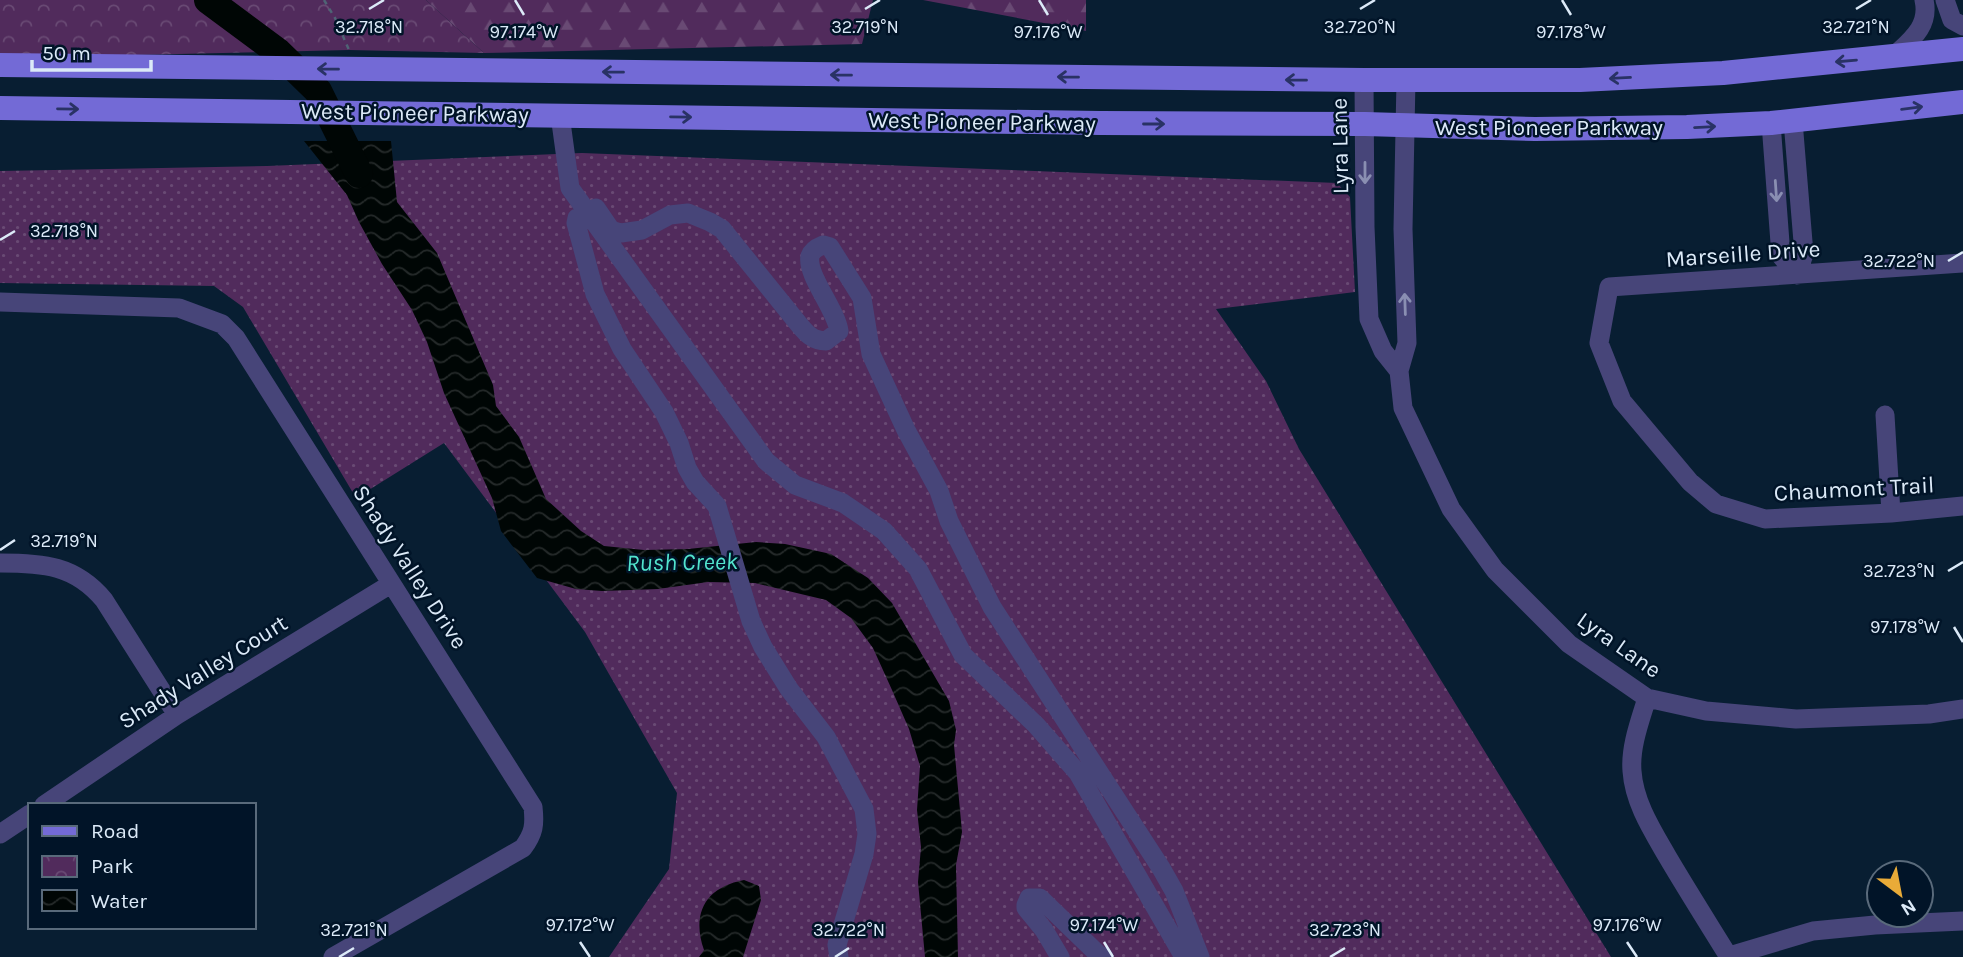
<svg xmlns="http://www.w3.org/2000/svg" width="1963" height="957" font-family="Karla,sans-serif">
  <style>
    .grass { fill: url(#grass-dots) }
    .forest { fill: url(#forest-firs) }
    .park { fill: url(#park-crowns) }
    .water { fill: url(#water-waves) }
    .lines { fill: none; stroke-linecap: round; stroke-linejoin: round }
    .river { stroke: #000605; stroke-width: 28 }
    .path { stroke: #4f6375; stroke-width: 2.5; stroke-dasharray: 5 5; stroke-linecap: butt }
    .minor { stroke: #474579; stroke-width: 19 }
    .major { stroke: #736ad6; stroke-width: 24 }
    .oneway { stroke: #293265 }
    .oneway2 { stroke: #8a8fb2 }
    .ticks { fill: none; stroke: #dceaf8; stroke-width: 2.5 }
    .labels { text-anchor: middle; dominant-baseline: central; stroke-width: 5; stroke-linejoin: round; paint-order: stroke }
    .street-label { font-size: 23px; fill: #dceaf8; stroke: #011428 }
    .water-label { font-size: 24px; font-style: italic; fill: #52e4ce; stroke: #011428 }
    .ticks-label { font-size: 18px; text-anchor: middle; fill: #dceaf8; stroke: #011428; stroke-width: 5; stroke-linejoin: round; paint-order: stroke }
  </style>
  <defs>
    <pattern id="grass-dots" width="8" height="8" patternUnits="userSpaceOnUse" patternTransform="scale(1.75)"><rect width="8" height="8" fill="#512b5c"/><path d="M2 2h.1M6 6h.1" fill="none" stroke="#694a74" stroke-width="1.8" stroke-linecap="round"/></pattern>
    <pattern id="forest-firs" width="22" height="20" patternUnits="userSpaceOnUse" patternTransform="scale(1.75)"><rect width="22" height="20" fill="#512b5c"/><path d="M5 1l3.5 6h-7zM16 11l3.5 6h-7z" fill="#694a74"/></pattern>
    <pattern id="park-crowns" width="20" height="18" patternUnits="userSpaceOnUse" patternTransform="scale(1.75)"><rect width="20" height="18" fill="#512b5c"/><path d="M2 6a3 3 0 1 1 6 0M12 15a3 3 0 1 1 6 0" fill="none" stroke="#694a74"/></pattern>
    <pattern id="water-waves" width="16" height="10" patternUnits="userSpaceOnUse" patternTransform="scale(1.75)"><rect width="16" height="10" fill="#000605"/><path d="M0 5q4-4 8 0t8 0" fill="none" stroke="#252a2a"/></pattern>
  </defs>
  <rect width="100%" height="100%" fill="#081e32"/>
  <path class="grass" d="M582,153L1337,183L1350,197L1355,292L1216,309L1266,381L1299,449L1611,957H609L669,869L677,793L585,632L444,443L356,498L243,307L214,286L0,283V171L267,166Z"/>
  <path class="forest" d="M426,0H873L862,44L484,53Z
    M923,0H1086V31Z"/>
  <path class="park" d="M0,0H426L484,53L349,50L0,58Z"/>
  <path class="water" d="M304,141H391L397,202L437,253L493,385L496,406L519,437L546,499L581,531L604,546L644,550L688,549L756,542L785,544L831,554L868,578L892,603L949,701L956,730L954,745L962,832L956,865L958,957H925L918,882L921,847L917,810L920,766L909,729L892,690L873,648L851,618L826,600L755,583L708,582L658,589L602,591L576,589L537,578L501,531L492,498L444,393L427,342L412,310L382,264L359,222L347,195Z
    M744,880L759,886L761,900L743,957H699L704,950C691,913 706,887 744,880Z"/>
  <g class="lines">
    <path class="river" d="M208,0L278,52L318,91L359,174"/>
    <path class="path" d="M324,0L335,18L349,50"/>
    <path class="minor" d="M1945,0L1952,20L1963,26
      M1894,56C1911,40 1930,26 1924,0
      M1364,80L1365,227L1369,319L1383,351L1399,371
      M1406,80L1403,229L1407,343L1399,371L1403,408L1451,509L1495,570L1569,644L1647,698L1706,711L1796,719L1929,714L1963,709
      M560,115L570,188L766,461L795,485L843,503L884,531L918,569L963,655L1036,725L1078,773L1184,957
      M1771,123L1781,256L1797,275L1804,254L1793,121
      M1963,263L1609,287L1599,343L1622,401L1690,482L1716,504L1765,519L1891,513L1963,506
      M0,302L179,308L222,324L236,338L533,807C535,825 534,833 523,848L333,957
      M1885,415L1891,513
      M0,563C43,563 75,565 104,600L177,715
      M1647,698C1640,721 1630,747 1632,771C1634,802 1652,830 1667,856C1687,890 1708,923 1729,957
      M44,805L177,715L391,584
      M0,834L30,814
      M1729,956L1813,931L1875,925L1963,921
      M839,957L837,945L864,854L867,834L864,809L826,737L789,689L763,647L751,621L717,506L695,482L687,468L679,443L664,412L622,349L595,294L576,223L577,218L596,208L611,230L621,233L642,230L670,215L688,213L710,222L722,229L797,322C806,333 812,341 826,341L839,331C836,309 806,275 810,256C812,250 818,247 823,245L830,247L862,298L871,354L906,430L939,491L949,521L992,607L1161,868L1174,891L1200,957
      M1060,957L1044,930L1026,908V905L1029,898H1040L1099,955L1104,957"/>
    <path class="major" d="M0,65L1364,80H1580L1723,73L1963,49
      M0,108L1100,123L1365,124L1535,129L1687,127L1771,123L1963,102"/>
  </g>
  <defs><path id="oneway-shaft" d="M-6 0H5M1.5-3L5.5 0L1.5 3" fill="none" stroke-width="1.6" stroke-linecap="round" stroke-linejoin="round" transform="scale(1.75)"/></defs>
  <g class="oneway">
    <use href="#oneway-shaft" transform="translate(1846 61) rotate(175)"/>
    <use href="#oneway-shaft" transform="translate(328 69) rotate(-179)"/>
    <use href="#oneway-shaft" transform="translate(613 72) rotate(-179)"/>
    <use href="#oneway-shaft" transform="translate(841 75) rotate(-179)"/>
    <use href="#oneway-shaft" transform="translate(1068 77) rotate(-179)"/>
    <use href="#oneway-shaft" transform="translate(1620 78) rotate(177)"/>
    <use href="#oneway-shaft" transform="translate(1296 80) rotate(-179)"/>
    <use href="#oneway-shaft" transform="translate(1912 108) rotate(-7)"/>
    <use href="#oneway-shaft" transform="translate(68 109) rotate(1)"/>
    <use href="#oneway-shaft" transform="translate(681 117) rotate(1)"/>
    <use href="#oneway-shaft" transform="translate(1154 124)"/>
    <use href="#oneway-shaft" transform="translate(1705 127) rotate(-3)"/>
  </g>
  <g class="oneway2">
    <use href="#oneway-shaft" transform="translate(1365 173) rotate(90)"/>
    <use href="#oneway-shaft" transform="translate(1776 191) rotate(86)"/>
    <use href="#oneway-shaft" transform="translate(1405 304) rotate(-92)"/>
  </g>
  <path class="ticks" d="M515,0L524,15M1039,0L1048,15M1562,0L1571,15M369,9L384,0M865,9L880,0M1360,9L1375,0M1856,9L1871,0M0,240L15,231M1948,261L1963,252M0,550L15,540M1948,571L1963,562M1954,627L1963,642M580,942L590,957M1104,942L1113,957M1627,942L1637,957M339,957L354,948M835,957L849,948M1330,957L1345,948"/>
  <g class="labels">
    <g class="street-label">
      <text transform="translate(415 113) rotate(1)">West Pioneer Parkway</text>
      <text transform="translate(982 122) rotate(1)">West Pioneer Parkway</text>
      <text x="1549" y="127">West Pioneer Parkway</text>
      <text transform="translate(1340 146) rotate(-91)">Lyra Lane</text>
      <text transform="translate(1743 254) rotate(-4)">Marseille Drive</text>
      <text transform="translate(1854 489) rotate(-3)">Chaumont Trail</text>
      <text transform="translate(410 567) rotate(57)">Shady Valley Drive</text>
      <text transform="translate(1619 645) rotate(35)">Lyra Lane</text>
      <text transform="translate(203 672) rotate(-32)">Shady Valley Court</text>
    </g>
    <g class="water-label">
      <text transform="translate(682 562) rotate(-1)">Rush Creek</text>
    </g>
  </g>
  <g class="ticks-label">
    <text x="369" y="33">32.718°N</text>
    <text x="865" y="33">32.719°N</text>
    <text x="1360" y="33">32.720°N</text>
    <text x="1856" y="33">32.721°N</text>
    <text x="524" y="38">97.174°W</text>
    <text x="1048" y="38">97.176°W</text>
    <text x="1571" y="38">97.178°W</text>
    <text x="64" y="237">32.718°N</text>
    <text x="1899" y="267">32.722°N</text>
    <text x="64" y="547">32.719°N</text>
    <text x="1899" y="577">32.723°N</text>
    <text x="1905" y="633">97.178°W</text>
    <text x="580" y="931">97.172°W</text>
    <text x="1104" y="931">97.174°W</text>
    <text x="1627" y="931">97.176°W</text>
    <text x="354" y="936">32.721°N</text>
    <text x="849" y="936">32.722°N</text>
    <text x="1345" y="936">32.723°N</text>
  </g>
  <rect x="28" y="803" width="228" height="126" fill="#011428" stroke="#596a7b" stroke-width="2"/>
  <rect x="42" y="826" width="35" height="10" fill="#736ad6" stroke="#596a7b" stroke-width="2"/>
  <text x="91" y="838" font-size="21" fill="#dceaf8">Road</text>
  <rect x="42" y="856" width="35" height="21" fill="url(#park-crowns)" stroke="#596a7b" stroke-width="2"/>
  <text x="91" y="873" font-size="21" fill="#dceaf8">Park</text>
  <rect x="42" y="890" width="35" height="21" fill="url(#water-waves)" stroke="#596a7b" stroke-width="2"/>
  <text x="91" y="908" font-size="21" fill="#dceaf8">Water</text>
  <g transform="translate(1900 894) rotate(148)"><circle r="33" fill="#011428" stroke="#596a7b" stroke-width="2"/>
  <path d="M0-5L12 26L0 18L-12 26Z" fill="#e9ab38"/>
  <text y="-10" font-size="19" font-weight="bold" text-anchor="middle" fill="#dceaf8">N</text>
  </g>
  <path d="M32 60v10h119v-10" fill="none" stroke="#dceaf8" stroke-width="3.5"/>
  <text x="42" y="60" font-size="21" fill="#dceaf8" stroke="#011428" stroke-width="5" paint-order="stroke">50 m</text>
</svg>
